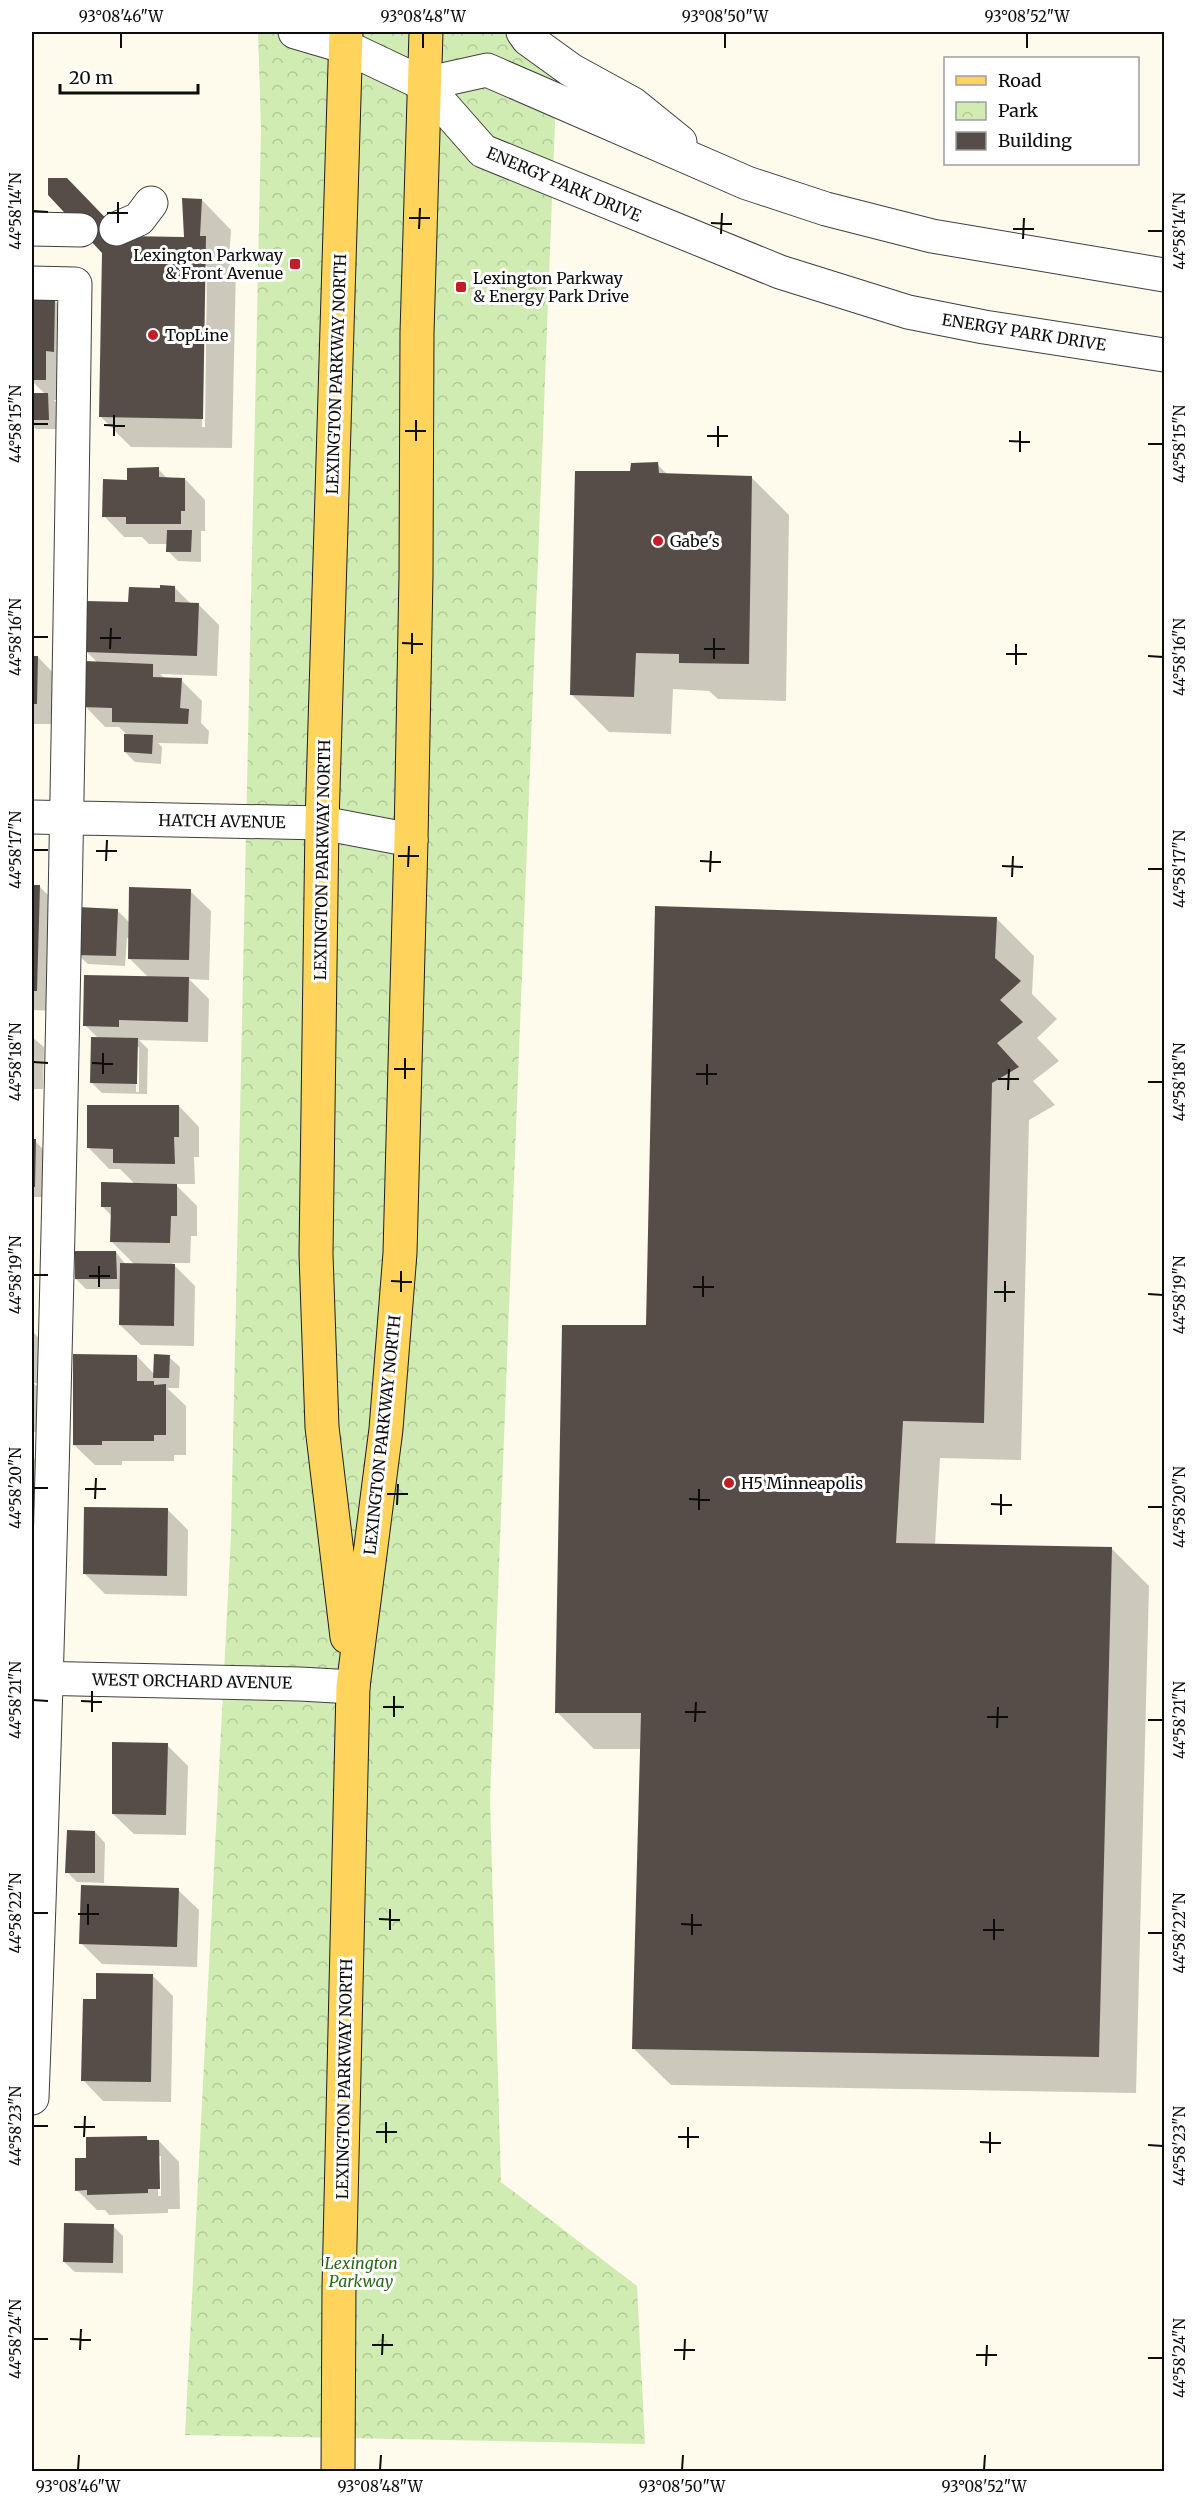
<svg xmlns="http://www.w3.org/2000/svg" width="1196" height="2503" font-family="Merriweather,serif">
  <style>
    .park { fill: url(#park-crowns) }
    .shadow { fill: #0003; fill-rule: evenodd }
    .building { fill: #564d48 }
    .lines { fill: none; stroke-linecap: round; stroke-linejoin: round }
    .minor-casing { stroke: #3f3f3f; stroke-width: 35 }
    .major-casing { stroke: #1d1d1d; stroke-width: 35 }
    .minor { stroke: #fff; stroke-width: 33 }
    .major { stroke: #ffd45c; stroke-width: 33 }
    .ticks { fill: none; stroke: #0c0c0c; stroke-width: 2 }
    .poi-dot { fill: #c41c27; stroke: #fff; stroke-width: 2 }
    .labels { text-anchor: middle; dominant-baseline: central; stroke-width: 6; stroke-linejoin: round; paint-order: stroke }
    .street-label { font-size: 16px; fill: #0c0c0c; stroke: #fff }
    .poi-label { font-size: 16px; fill: #0c0c0c; stroke: #fff; text-anchor: start }
    .park-label { font-size: 16px; font-style: italic; fill: #2b6819; stroke: #fff }
    .neatline { fill: none; stroke: #0c0c0c; stroke-width: 2 }
    .ticks-label { font-size: 15px; text-anchor: middle; fill: #0c0c0c }
  </style>
  <defs>
    <pattern id="park-crowns" width="20" height="18" patternUnits="userSpaceOnUse" patternTransform="scale(1.5)"><rect width="20" height="18" fill="#d1ecb3"/><path d="M2 6a3 3 0 1 1 6 0M12 15a3 3 0 1 1 6 0" fill="none" stroke="#b2c999"/></pattern>
  </defs>
  <rect width="100%" height="100%" fill="#fffbec"/>
  <path class="park" d="M258,32H546L558,45L490,1799L501,2182L637,2286L645,2444L185,2435L231,1535L261,130Z"/>
  <path class="shadow" d="M202,200L231,230L229,261L236,267L232,448L131,447L101,417L123,237L185,238ZM204,266H207L205,427H202Z
    M32,300H54L75,321L66,400H54L58,405V429H36L32,425V394H45L32,381Z
    M657,464L668,475L752,478L789,515L786,701L718,699L709,691L673,689L671,734L609,732L572,695Z
    M158,469L168,479H185L205,500V531H201V562L178,561L168,551V544H149L142,537H124L104,516L129,481Z
    M174,587L191,604H198L219,625L217,676L160,674L166,679L181,680L202,701L201,723L209,731L208,744L158,743L162,747L161,764L135,762L125,752L126,734L119,727H105L85,706L98,663L87,652L129,604L162,589Z
    M32,657H38L58,678L57,724H32Z
    M32,886H39L60,907L57,1011L32,1010Z
    M190,891L211,911L209,980L189,979L209,999L208,1042L139,1040L148,1049L147,1094L102,1093L92,1083L98,1038L85,1025L149,978L129,958L130,938H127L125,966L88,964L77,954L117,910L130,923ZM136,1047H139V1092H136Z
    M997,919L1034,956L1032,994L1057,1019L1037,1038L1059,1061L1033,1081L1055,1105L1029,1120L1021,1460L940,1458L935,1545L1111,1548L1149,1586L1136,2093L671,2085L633,2048L642,1749H594L557,1712L648,1327Z
    M32,1037L44,1047L43,1089H32Z
    M179,1106L199,1127V1157H194L195,1184H175L197,1206V1236H191L190,1263H172L195,1286L194,1346L141,1345L120,1325L121,1289H86L76,1279L116,1252L126,1265H135L112,1242V1216L102,1206L136,1185L120,1169H109L89,1148Z
    M32,1141H35L45,1151V1197H32Z
    M32,1331L43,1342L41,1383H33L39,1388L37,1432H32Z
    M137,1356L154,1374L169,1357L180,1367L179,1388H167L186,1406V1455H174V1461H122V1465H95L74,1445Z
    M32,1456L41,1466L40,1507H32Z
    M167,1509L188,1530L187,1596L105,1594L85,1574Z
    M32,1565L42,1575L32,1626Z
    M167,1745L188,1766L186,1835L134,1834L113,1814Z
    M95,1832L105,1843L104,1883L77,1882L67,1872Z
    M178,1890L199,1910L197,1967L102,1964L81,1943Z
    M152,1975L173,1996L171,2102L103,2101L83,2080L97,2001Z
    M146,2137L150,2142L159,2141L179,2162L180,2209H168V2213L109,2215L105,2210H97L77,2190L87,2159ZM158,2156H161V2196H158Z
    M113,2226L123,2236V2273L75,2272L64,2262Z"/>
  <path class="building" d="M48,178H67L123,236L184,237L182,198L202,199L200,236H206L203,419L99,417L102,253L48,195Z
    M32,299H55L54,352L46,351V380H32Z
    M32,393H48L49,420H32Z
    M658,462L659,473L752,476L749,664L679,663V654L636,653L634,697L570,695L575,471H630L631,463Z
    M159,467V477L185,478V511H181V524H126V517H102L103,479L127,480V468Z
    M167,530H192L191,552H166Z
    M160,585L175,586V602L199,603L197,656L85,652L86,601L128,602L129,587L160,588Z
    M32,656H38L37,704H32Z
    M85,661L153,664V677L182,678L180,708L189,709L188,724L112,722V708L83,707Z
    M124,734L153,735L152,754L124,752Z
    M32,885H40L37,991H32Z
    M129,887L191,889L189,960L128,959Z
    M655,906L997,917L995,958L1021,981L1000,1000L1023,1022L997,1043L1019,1067L992,1083L984,1423L903,1421L896,1543L1112,1547L1099,2057L632,2049L641,1713H555L562,1325H646Z
    M78,907L118,909L116,956L76,955Z
    M84,975L189,977L188,1022L119,1020V1027L83,1026Z
    M32,1036H34V1083L32,1082Z
    M91,1037L138,1038L137,1084L90,1083Z
    M87,1105H179V1137H174L175,1164L113,1163V1149L87,1148Z
    M32,1139H36L35,1187H32Z
    M101,1182L177,1184V1216H171L170,1243L110,1242L111,1207H101Z
    M75,1251H116L117,1279H75Z
    M120,1263L175,1264L174,1326L119,1325Z
    M73,1354L137,1355V1381H154V1385L166,1384V1435H154V1441H102V1445H73Z
    M154,1354L170,1355L169,1378H153Z
    M84,1507L168,1508L167,1576L83,1574Z
    M112,1742L168,1743L166,1815L112,1814Z
    M67,1830L95,1831V1873H65Z
    M81,1885L179,1888L177,1947L79,1944Z
    M96,1973L153,1974L151,2082L81,2081L83,1999H96Z
    M147,2136V2140H159L160,2189H148V2193L87,2195V2190L75,2191V2158H86V2137Z
    M64,2223L114,2224L113,2263L63,2262Z"/>
  <g class="lines">
    <g class="minor-casing">
      <path id="minor" d="M295,32L346,47L424,84L483,151L780,272L908,312L984,327L1164,355
        M523,32L528,39L571,70L633,104L680,142
        M424,84L487,70L747,183L826,209L932,236L1164,275
        M32,229L81,230
        M116,229L139,219L151,203
        M32,283L75,284C67,889 55,1493 32,2098
        M32,817L322,823L411,840
        M32,1678L300,1684L353,1687"/>
    </g>
    <g class="major-casing">
      <path id="major" d="M346,32L322,823L316,1254L322,1427L347,1637
        M338,2472L339,2287L353,1687L386,1429L400,1253L411,840L416,575L417,333L426,32"/>
    </g>
    <use href="#minor" class="minor"/>
    <use href="#major" class="major"/>
  </g>
  <path class="ticks" d="M121,48V33M423,48V33M725,48V33M1027,48V33M33,211L48,212M107,213H128M409,218H430M118,223V202M711,223L732,224M419,229L420,208M1013,229H1034M1148,231H1163M721,234L722,213M1023,239L1024,218M33,424H48M104,425L125,426M405,431H426M114,436V415M707,436H728M416,441V420M1009,441L1030,442M1148,444H1163M718,447V426M1020,452V431M33,637H48M100,638H121M402,643L423,644M110,649L111,628M704,649H725M412,654V633M1006,654H1027M1148,656L1163,657M714,659V638M1016,665V644M33,850H48M96,851H117M398,856H419M106,861L107,840M700,861L721,862M1002,866L1023,867M408,867L409,846M1148,869H1163M710,872L711,851M1012,877L1013,856M33,1062L48,1063M92,1063L113,1064M394,1069H415M103,1074V1053M696,1074H717M405,1079V1058M998,1079H1019M1148,1082H1163M707,1085V1064M1008,1090L1009,1069M33,1275H48M89,1276H110M391,1281L412,1282M99,1287V1266M693,1287H714M401,1292V1271M994,1292H1015M1148,1294L1163,1295M703,1297V1276M1005,1302V1281M33,1488H48M85,1489H106M387,1494H408M95,1499L96,1478M689,1499L710,1500M991,1504L1012,1505M397,1505L398,1484M1148,1507H1163M699,1510V1489M1001,1515V1494M33,1700L48,1701M81,1701L102,1702M383,1707H404M92,1712V1691M685,1712H706M394,1717V1696M987,1717H1008M1148,1720H1163M695,1722L696,1702M997,1728L998,1707M33,1913H48M78,1914H99M379,1919L400,1920M681,1924L702,1925M88,1925V1904M390,1930V1909M983,1930H1004M1148,1933H1163M692,1935V1914M994,1940V1919M33,2126H48M74,2127H95M376,2132H397M84,2137L85,2116M678,2137H699M980,2142L1001,2143M386,2143V2122M1148,2145L1163,2146M688,2148V2127M990,2153V2132M33,2339H48M70,2339L91,2340M372,2345H393M80,2350L81,2329M674,2350H695M382,2355L383,2334M976,2355H997M1148,2358H1163M684,2360L685,2339M986,2366L987,2345M78,2470L79,2455M380,2470L381,2455M682,2470L683,2455M984,2470L985,2455"/>
  <g class="poi-dot">
    <rect x="289" y="258" width="12" height="12" rx="3"/>
    <rect x="455" y="281" width="12" height="12" rx="3"/>
    <circle cx="153" cy="335" r="6"/>
    <circle cx="658" cy="541" r="6"/>
    <circle cx="729" cy="1483" r="6"/>
  </g>
  <g class="labels">
    <g class="street-label">
      <text transform="translate(564 184) rotate(23)">ENERGY PARK DRIVE</text>
      <text transform="translate(1024 332) rotate(9)">ENERGY PARK DRIVE</text>
      <text transform="translate(336 374) rotate(-88)">LEXINGTON PARKWAY NORTH</text>
      <text transform="translate(222 821) rotate(1)">HATCH AVENUE</text>
      <text transform="translate(322 860) rotate(-89)">LEXINGTON PARKWAY NORTH</text>
      <text transform="translate(382 1435) rotate(-84)">LEXINGTON PARKWAY NORTH</text>
      <text transform="translate(192 1681) rotate(1)">WEST ORCHARD AVENUE</text>
      <text transform="translate(344 2079) rotate(-89)">LEXINGTON PARKWAY NORTH</text>
    </g>
    <g class="poi-label">
      <text x="283" y="255" text-anchor="end">Lexington Parkway<tspan x="283" dy="18">&amp; Front Avenue</tspan></text>
      <text x="473" y="278">Lexington Parkway<tspan x="473" dy="18">&amp; Energy Park Drive</tspan></text>
      <text x="165" y="335">TopLine</text>
      <text x="670" y="541">Gabe's</text>
      <text x="741" y="1483">H5 Minneapolis</text>
    </g>
    <g class="park-label">
      <text x="361" y="2263">Lexington<tspan x="361" dy="18">Parkway</tspan></text>
    </g>
  </g>
  <rect width="1196" height="2503" fill="none" stroke="#ffffff" stroke-width="66"/>
  <rect x="944" y="57" width="195" height="108" fill="#ffffff" stroke="#9e9e9e" stroke-width="1.5"/>
  <rect x="956" y="76" width="30" height="9" fill="#ffd45c" stroke="#9e9e9e" stroke-width="1.5"/>
  <text x="998" y="87" font-size="18" fill="#0c0c0c">Road</text>
  <rect x="956" y="102" width="30" height="18" fill="url(#park-crowns)" stroke="#9e9e9e" stroke-width="1.5"/>
  <text x="998" y="117" font-size="18" fill="#0c0c0c">Park</text>
  <rect x="956" y="132" width="30" height="18" fill="#564d48" stroke="#9e9e9e" stroke-width="1.5"/>
  <text x="998" y="147" font-size="18" fill="#0c0c0c">Building</text>
  <path d="M60 84v9h138v-9" fill="none" stroke="#0c0c0c" stroke-width="3"/>
  <text x="69" y="84" font-size="18" fill="#0c0c0c" stroke="#ffffff" stroke-width="4.5" paint-order="stroke">20 m</text>
  <rect x="33" y="33" width="1130" height="2437" class="neatline"/>
  <g class="ticks-label">
    <text x="121" y="22">93°08'46"W</text>
    <text x="423" y="22">93°08'48"W</text>
    <text x="725" y="22">93°08'50"W</text>
    <text x="1027" y="22">93°08'52"W</text>
    <text transform="translate(16 211) rotate(-90)" y="5">44°58'14"N</text>
    <text transform="translate(1180 231) rotate(-90)" y="5">44°58'14"N</text>
    <text transform="translate(16 424) rotate(-90)" y="5">44°58'15"N</text>
    <text transform="translate(1180 444) rotate(-90)" y="5">44°58'15"N</text>
    <text transform="translate(16 637) rotate(-90)" y="5">44°58'16"N</text>
    <text transform="translate(1180 657) rotate(-90)" y="5">44°58'16"N</text>
    <text transform="translate(16 850) rotate(-90)" y="5">44°58'17"N</text>
    <text transform="translate(1180 869) rotate(-90)" y="5">44°58'17"N</text>
    <text transform="translate(16 1062) rotate(-90)" y="5">44°58'18"N</text>
    <text transform="translate(1180 1082) rotate(-90)" y="5">44°58'18"N</text>
    <text transform="translate(16 1275) rotate(-90)" y="5">44°58'19"N</text>
    <text transform="translate(1180 1295) rotate(-90)" y="5">44°58'19"N</text>
    <text transform="translate(16 1488) rotate(-90)" y="5">44°58'20"N</text>
    <text transform="translate(1180 1507) rotate(-90)" y="5">44°58'20"N</text>
    <text transform="translate(16 1700) rotate(-90)" y="5">44°58'21"N</text>
    <text transform="translate(1180 1720) rotate(-90)" y="5">44°58'21"N</text>
    <text transform="translate(16 1913) rotate(-90)" y="5">44°58'22"N</text>
    <text transform="translate(1180 1933) rotate(-90)" y="5">44°58'22"N</text>
    <text transform="translate(16 2126) rotate(-90)" y="5">44°58'23"N</text>
    <text transform="translate(1180 2146) rotate(-90)" y="5">44°58'23"N</text>
    <text transform="translate(16 2339) rotate(-90)" y="5">44°58'24"N</text>
    <text transform="translate(1180 2358) rotate(-90)" y="5">44°58'24"N</text>
    <text x="78" y="2492">93°08'46"W</text>
    <text x="380" y="2492">93°08'48"W</text>
    <text x="682" y="2492">93°08'50"W</text>
    <text x="984" y="2492">93°08'52"W</text>
  </g>
</svg>
